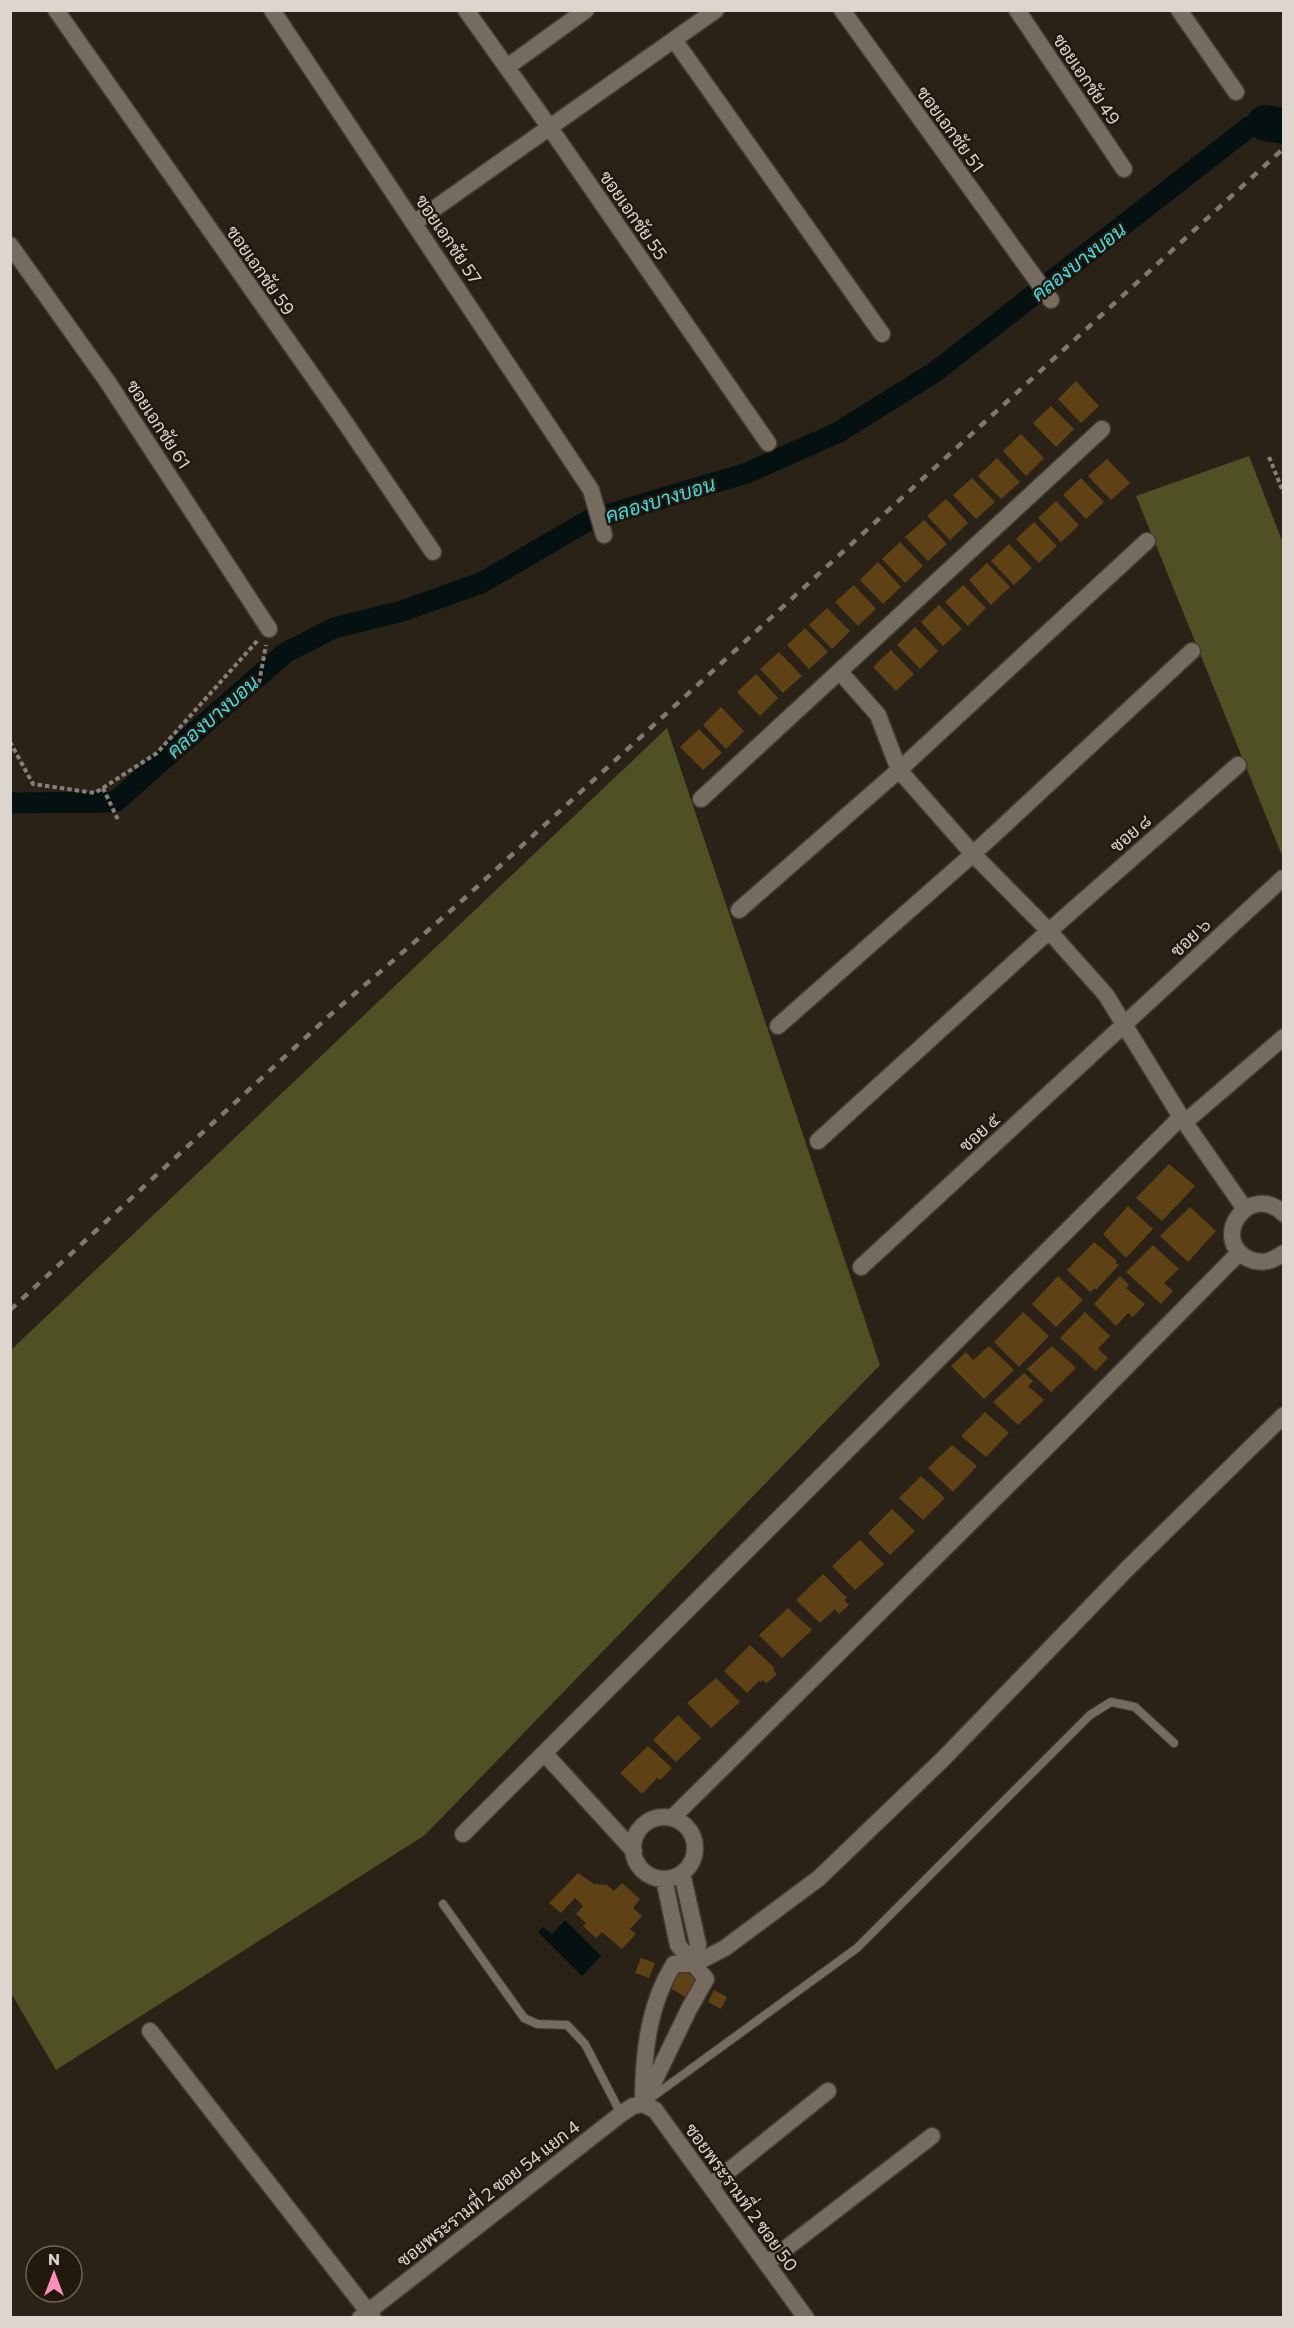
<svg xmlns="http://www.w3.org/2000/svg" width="1294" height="2328" font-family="Commissioner,Sarabun,sans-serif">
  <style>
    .green { fill: #4f5024 }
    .water { fill: #051011 }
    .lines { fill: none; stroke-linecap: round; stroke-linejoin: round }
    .canal { stroke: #051011; stroke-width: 21 }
    .river { stroke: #051011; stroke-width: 36 }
    .building { fill: #5f4116 }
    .service-casing { stroke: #433c34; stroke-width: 10 }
    .minor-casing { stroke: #433c34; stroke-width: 19 }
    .path { stroke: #888078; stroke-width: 4; stroke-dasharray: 4.5 3; stroke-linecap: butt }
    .service { stroke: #756b5e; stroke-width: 8 }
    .minor { stroke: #756b5e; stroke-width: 16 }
    .rail { stroke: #80786f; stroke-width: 4.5; stroke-dasharray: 8 8; stroke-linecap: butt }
    .labels { text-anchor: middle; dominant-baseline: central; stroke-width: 5; stroke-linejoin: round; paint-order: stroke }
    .street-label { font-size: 18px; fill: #dcd6cf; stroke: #21190e }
    .water-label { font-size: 20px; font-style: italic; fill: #4bd8e3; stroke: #21190e }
  </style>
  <rect width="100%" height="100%" fill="#2b2217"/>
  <path class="green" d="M1249,456L1283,543V858L1136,496Z
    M667,728L880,1365L425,1835L56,2070L11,1993V1350Z"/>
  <path class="water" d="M565,1920L601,1956L582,1976L538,1932L543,1927L552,1934Z"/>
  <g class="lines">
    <path class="canal" d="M10,803L115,802L285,653L334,628L402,611L481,583L589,520L747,473L837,433L935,372L1249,127L1265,123"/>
    <path class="river" d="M1265,123L1284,126"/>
  </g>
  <path class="building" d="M1076,381L1099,406L1081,423L1058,399Z
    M1051,406L1074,429L1056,447L1033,423Z
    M1021,434L1044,458L1026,476L1003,451Z
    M997,458L1020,482L1001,499L978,476Z
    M1107,459L1130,483L1111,500L1088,476Z
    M972,478L995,502L976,519L953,495Z
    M1081,478L1104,502L1086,519L1063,495Z
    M946,499L968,523L950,540L927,516Z
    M1056,501L1079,525L1061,542L1038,518Z
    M924,520L947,544L928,561L905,537Z
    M1034,522L1057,546L1039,563L1016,539Z
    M900,542L923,566L905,583L882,559Z
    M1009,544L1032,568L1014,585L991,561Z
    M878,562L901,587L883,604L860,580Z
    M987,563L1010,587L991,605L969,580Z
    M854,585L876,609L858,626L835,602Z
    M963,585L986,608L968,626L945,602Z
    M939,605L962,629L943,646L921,622Z
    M827,608L850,631L832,649L809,625Z
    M915,627L938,651L920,669L897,645Z
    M805,628L828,652L809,669L787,645Z
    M891,650L914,674L896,691L873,667Z
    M779,652L802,676L783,693L760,669Z
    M756,674L778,698L760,716L737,692Z
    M721,707L744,731L726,749L703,725Z
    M699,729L722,753L703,770L680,747Z
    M1169,1164L1195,1186L1162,1221L1136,1198Z
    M1128,1206L1153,1229L1126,1258L1103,1234Z
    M1190,1207L1216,1231L1188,1262L1160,1236Z
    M1094,1242L1117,1261L1115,1263L1119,1265L1096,1290L1095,1288L1090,1292L1067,1270Z
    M1153,1245L1179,1269L1164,1283L1173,1291L1161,1304L1126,1272Z
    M1058,1276L1083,1300L1056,1327L1032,1304Z
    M1120,1276L1129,1285L1126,1288L1145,1304L1133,1317L1128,1313L1116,1326L1094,1304Z
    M1023,1312L1049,1336L1019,1367L994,1342Z
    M1085,1312L1110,1336L1098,1349L1108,1358L1096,1371L1060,1338Z
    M989,1346L1014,1370L984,1399L951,1366L966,1352L973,1360Z
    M1052,1346L1076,1368L1051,1392L1027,1369Z
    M1024,1373L1033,1381L1028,1386L1044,1400L1018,1425L993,1402Z
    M985,1412L1009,1433L986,1457L961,1436Z
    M952,1445L977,1466L953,1492L928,1468Z
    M921,1476L945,1498L923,1520L899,1498Z
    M892,1509L915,1531L890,1555L868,1533Z
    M860,1540L884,1564L855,1590L832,1566Z
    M823,1574L847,1598L844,1600L849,1605L839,1614L835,1609L820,1623L796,1600Z
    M788,1608L812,1630L782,1658L759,1635Z
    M750,1645L775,1668L773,1670L777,1674L767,1683L762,1680L761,1682L759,1681L747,1693L724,1671Z
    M716,1678L740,1702L711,1728L687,1703Z
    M678,1715L701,1738L676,1762L653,1740Z
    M648,1746L672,1768L660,1780L657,1778L642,1794L620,1773Z
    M578,1873L594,1884L607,1885L614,1891L622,1883L640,1899L633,1908L642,1916L630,1929L636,1934L622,1949L602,1932L596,1938L583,1926L586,1923L576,1914L583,1906L575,1898L561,1913L549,1903Z
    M641,1958L655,1963L649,1978L635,1973Z
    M678,1968L699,1980L689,1999L668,1987Z
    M714,1990L727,1997L721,2009L708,2002Z"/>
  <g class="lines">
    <g class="service-casing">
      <path id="service" d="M443,1904L524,2018L537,2024L567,2025L585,2044L621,2114
        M651,2098L857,1948L1090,1715L1111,1702L1135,1707L1174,1743"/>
    </g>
    <g class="minor-casing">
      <path id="minor" d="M56,10L340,415L433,552
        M272,10L591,490L604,535
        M466,10L550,128L768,443
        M842,10L1051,300
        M1017,10L1124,169
        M1179,10L1236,92
        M675,41L882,334
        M507,67L586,10
        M414,223L716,10
        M10,245L107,381L269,629
        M840,672L878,715L899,770L973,854L1049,931L1106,995L1181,1117L1245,1209
        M701,799L1102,429
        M739,910L899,770L1147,541
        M778,1026L973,854L1192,651
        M1185,1122L1284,1037
        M818,1141L1049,931L1238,765
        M1284,1214C1250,1180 1208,1239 1249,1259C1262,1265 1272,1261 1284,1253
        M861,1267L1283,878
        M545,1754L634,1851
        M633 1848a31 31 0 1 1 62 0a31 31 0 1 1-62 0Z
        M672,1818L1058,1436L1239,1253
        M463,1834L1181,1117
        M682,1873L698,1944L694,1964
        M150,2031L373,2318
        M645,2100L689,2009L706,1979L678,1945L664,1879
        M643,2104C643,2056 648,2005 674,1964H694L725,1948L819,1878L943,1759L1128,1568L1284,1415
        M643,2104L655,2110L806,2318
        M711,2185L828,2091
        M767,2263L932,2136
        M360,2318L621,2114L633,2106L643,2104"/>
    </g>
    <path class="path" d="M1269,457L1284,494
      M259,683L266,645
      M10,742L33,784L95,793L157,753L258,640
      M103,788L119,822"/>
    <use href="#service" class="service"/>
    <use href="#minor" class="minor"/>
    <path class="rail" d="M10,1310L329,1016L455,907L1284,148"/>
  </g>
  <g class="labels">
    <g class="street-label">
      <text transform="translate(1087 79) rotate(56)">ซอยเอกชัย 49</text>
      <text transform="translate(951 129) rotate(54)">ซอยเอกชัย 51</text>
      <text transform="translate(634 215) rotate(55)">ซอยเอกชัย 55</text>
      <text transform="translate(449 239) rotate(56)">ซอยเอกชัย 57</text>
      <text transform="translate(261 270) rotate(55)">ซอยเอกชัย 59</text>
      <text transform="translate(159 424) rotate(57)">ซอยเอกชัย 61</text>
      <text transform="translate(1130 833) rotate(-41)">ซอย ๘</text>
      <text transform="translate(1190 937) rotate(-43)">ซอย ๖</text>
      <text transform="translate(979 1132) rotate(-43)">ซอย ๕</text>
      <text transform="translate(488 2193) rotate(-38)">ซอยพระรามที่ 2 ซอย 54 แยก 4</text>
      <text transform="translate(742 2197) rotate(54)">ซอยพระรามที่ 2 ซอย 50</text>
    </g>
    <g class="water-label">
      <text transform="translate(1078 261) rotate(-38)">คลองบางบอน</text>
      <text transform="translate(660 499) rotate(-17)">คลองบางบอน</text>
      <text transform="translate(212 716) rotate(-41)">คลองบางบอน</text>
    </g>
  </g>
  <rect width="1294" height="2328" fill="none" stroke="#dcd6cf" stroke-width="24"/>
  <g transform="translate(54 2274)"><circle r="28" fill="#21190e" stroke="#6c655b" stroke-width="1.5"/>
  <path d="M0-4.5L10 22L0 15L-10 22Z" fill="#ff8eb9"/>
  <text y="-9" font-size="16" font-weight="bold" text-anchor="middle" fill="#dcd6cf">N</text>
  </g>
</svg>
